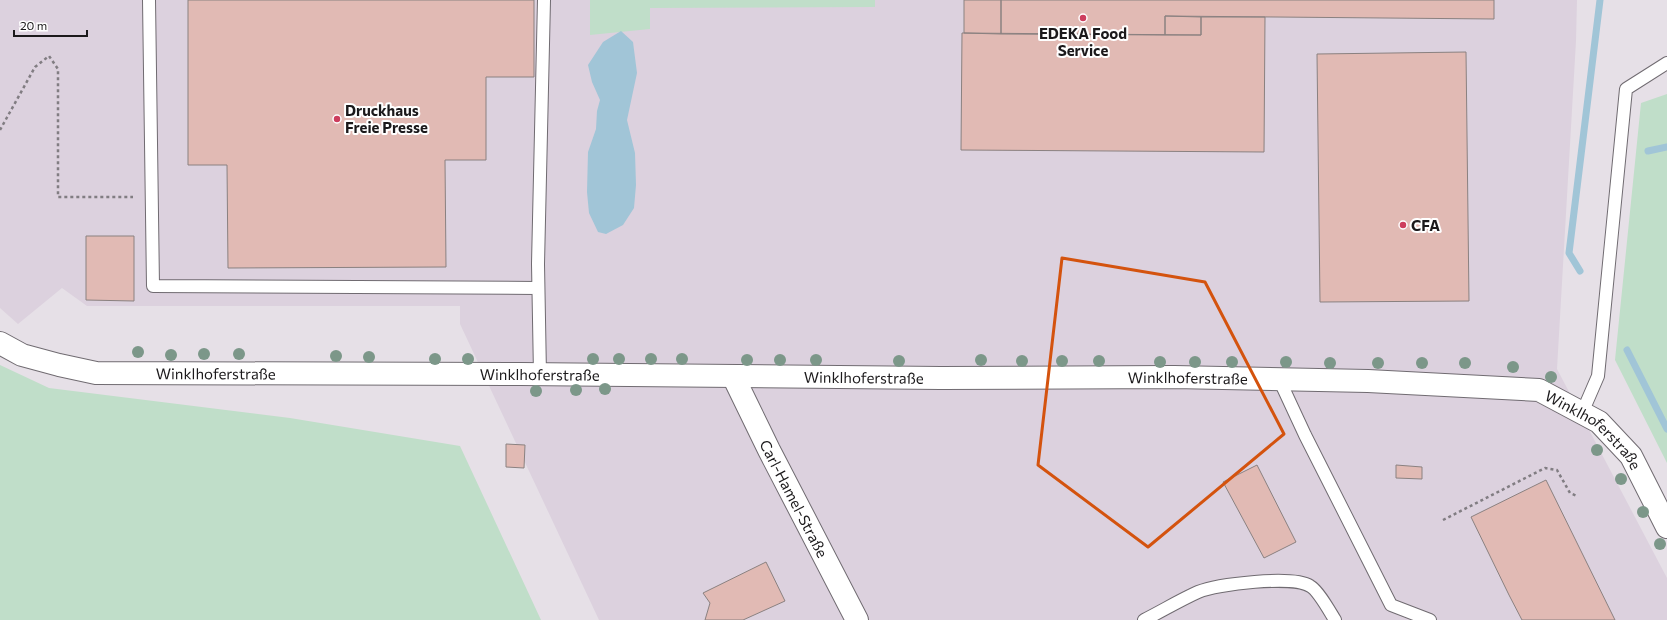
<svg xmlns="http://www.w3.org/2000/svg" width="1667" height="620" font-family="Commissioner,sans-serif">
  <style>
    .built { fill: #dcd1de }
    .green { fill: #c0dec9 }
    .water { fill: #a1c5d7 }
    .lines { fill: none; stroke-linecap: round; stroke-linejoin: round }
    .stream { stroke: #a1c5d7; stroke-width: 7 }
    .building { fill: #e1bab4; stroke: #8a8180 }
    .service-casing { stroke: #706b71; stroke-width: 14 }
    .minor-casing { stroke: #706b71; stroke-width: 24 }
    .path { stroke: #817d82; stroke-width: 2.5; stroke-dasharray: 3 3; stroke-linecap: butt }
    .service { stroke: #fff; stroke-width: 12 }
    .minor { stroke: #fff; stroke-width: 22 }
    .tree { fill: #7c9789 }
    .marked { fill: none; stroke: #d4530e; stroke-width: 3; stroke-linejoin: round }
    .poi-dot { fill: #cd3d5d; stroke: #fff; stroke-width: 1.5 }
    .labels { text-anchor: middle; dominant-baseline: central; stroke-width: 4; stroke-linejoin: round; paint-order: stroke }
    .poi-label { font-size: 15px; font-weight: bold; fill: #1b191b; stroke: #fff; text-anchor: start }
    .street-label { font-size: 15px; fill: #1b191b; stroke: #fff }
  </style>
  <rect width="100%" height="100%" fill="#e6e0e7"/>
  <path class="built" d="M0,0H1577L1576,41L1557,369L1667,578V620H599L460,324V306H87L62,288L18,324L0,308Z"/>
  <path class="green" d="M590,0H875V7L650,8V29L590,35Z
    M1667,94V463L1615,360L1641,103Z
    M0,365L49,388L290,418L460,446L541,620H0Z"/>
  <path class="water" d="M621,31L633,42L637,73L627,120L635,153L636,185L634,208L623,225L606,234L598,232L589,213L587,192L588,152L596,129L597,111L600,100L592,82L588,65L603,42Z"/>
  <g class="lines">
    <path class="stream" d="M1648,151L1667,147
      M1580,271L1569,253L1600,0
      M1627,350L1667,429"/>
  </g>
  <path class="building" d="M188,0H534V77H486V160H445L446,267L228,268L227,165H188Z
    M964,0H1001V34L964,33Z
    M1001,0H1494V19L1165,16V35L1001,34Z
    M1165,16L1201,17V35H1165Z
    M1201,17H1265L1264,152L961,150L962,33L1201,35Z
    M1466,52L1469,301L1320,302L1317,54Z
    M86,236H134V301L86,300Z
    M506,444L525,445L524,468L506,467Z
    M1257,465L1296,542L1264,558L1223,482Z
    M1396,465L1422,467V479L1396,478Z
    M1546,480L1615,620H1522L1509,595L1471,517Z
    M766,562L785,601L743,620H705L710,603L703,593Z"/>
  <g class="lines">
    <g class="service-casing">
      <path id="service" d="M149,0L153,286L538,288
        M540,375L538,264L544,0
        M1279,379L1305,435L1391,605L1430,620
        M1582,413L1598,376L1626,89L1667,63
        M1144,620C1162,611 1180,600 1198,592C1217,584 1293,575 1310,586C1318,590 1330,612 1335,620"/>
    </g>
    <g class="minor-casing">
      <g id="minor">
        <path id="s1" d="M0,343L22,355L59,365L96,373L521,374L941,378L1174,377L1368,381L1539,390L1599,422L1631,456L1667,527"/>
        <path id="s2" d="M733,376L769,450L857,620"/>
      </g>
    </g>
    <path class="path" d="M0,130L35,67L49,56L58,69V197H133
      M1443,520L1545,468L1557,470L1570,493L1577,496"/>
    <use href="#service" class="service"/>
    <use href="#minor" class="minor"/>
  </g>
  <g class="tree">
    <circle cx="138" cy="352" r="6"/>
    <circle cx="204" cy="354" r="6"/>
    <circle cx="239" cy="354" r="6"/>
    <circle cx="171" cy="355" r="6"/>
    <circle cx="336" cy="356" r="6"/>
    <circle cx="369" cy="357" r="6"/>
    <circle cx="435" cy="359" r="6"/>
    <circle cx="468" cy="359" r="6"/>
    <circle cx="593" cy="359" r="6"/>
    <circle cx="619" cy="359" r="6"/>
    <circle cx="651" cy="359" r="6"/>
    <circle cx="682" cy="359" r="6"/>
    <circle cx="747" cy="360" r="6"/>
    <circle cx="780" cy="360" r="6"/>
    <circle cx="816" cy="360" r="6"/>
    <circle cx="981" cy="360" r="6"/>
    <circle cx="899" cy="361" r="6"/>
    <circle cx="1022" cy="361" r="6"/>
    <circle cx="1062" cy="361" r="6"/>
    <circle cx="1099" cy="361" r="6"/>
    <circle cx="1160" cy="362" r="6"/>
    <circle cx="1195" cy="362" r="6"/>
    <circle cx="1232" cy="362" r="6"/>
    <circle cx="1286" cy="362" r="6"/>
    <circle cx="1330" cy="363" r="6"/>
    <circle cx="1378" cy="363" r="6"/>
    <circle cx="1422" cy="363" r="6"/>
    <circle cx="1465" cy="363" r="6"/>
    <circle cx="1513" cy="367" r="6"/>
    <circle cx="1551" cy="377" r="6"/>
    <circle cx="605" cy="389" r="6"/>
    <circle cx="576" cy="390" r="6"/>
    <circle cx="536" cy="391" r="6"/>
    <circle cx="1597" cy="450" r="6"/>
    <circle cx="1621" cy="479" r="6"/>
    <circle cx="1643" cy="512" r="6"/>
    <circle cx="1660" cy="544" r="6"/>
  </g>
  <path class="marked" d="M1062,258L1205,282L1284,434L1148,547L1038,465Z"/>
  <g class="poi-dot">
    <circle cx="1083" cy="18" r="4"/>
    <circle cx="337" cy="119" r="4"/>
    <circle cx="1403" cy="225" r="4"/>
  </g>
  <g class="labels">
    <g class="poi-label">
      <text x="1083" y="33" text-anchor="middle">EDEKA Food<tspan x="1083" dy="17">Service</tspan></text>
      <text x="345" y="110">Druckhaus<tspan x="345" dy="17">Freie Presse</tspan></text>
      <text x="1411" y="225">CFA</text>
    </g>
    <g class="street-label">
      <text stroke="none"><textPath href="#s1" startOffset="221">Winklhoferstraße</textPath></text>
      <text stroke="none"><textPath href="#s1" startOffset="545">Winklhoferstraße</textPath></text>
      <text stroke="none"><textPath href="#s1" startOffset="869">Winklhoferstraße</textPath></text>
      <text stroke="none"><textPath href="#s1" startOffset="1193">Winklhoferstraße</textPath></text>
      <text stroke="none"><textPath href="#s1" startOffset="1613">Winklhoferstraße</textPath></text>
      <text stroke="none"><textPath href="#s2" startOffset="137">Carl-Hamel-Straße</textPath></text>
    </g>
  </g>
  <path d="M14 30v6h73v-6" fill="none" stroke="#1b191b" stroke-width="2"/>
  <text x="20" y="30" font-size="12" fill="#1b191b" stroke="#ffffff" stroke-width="3" paint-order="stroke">20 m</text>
</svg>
